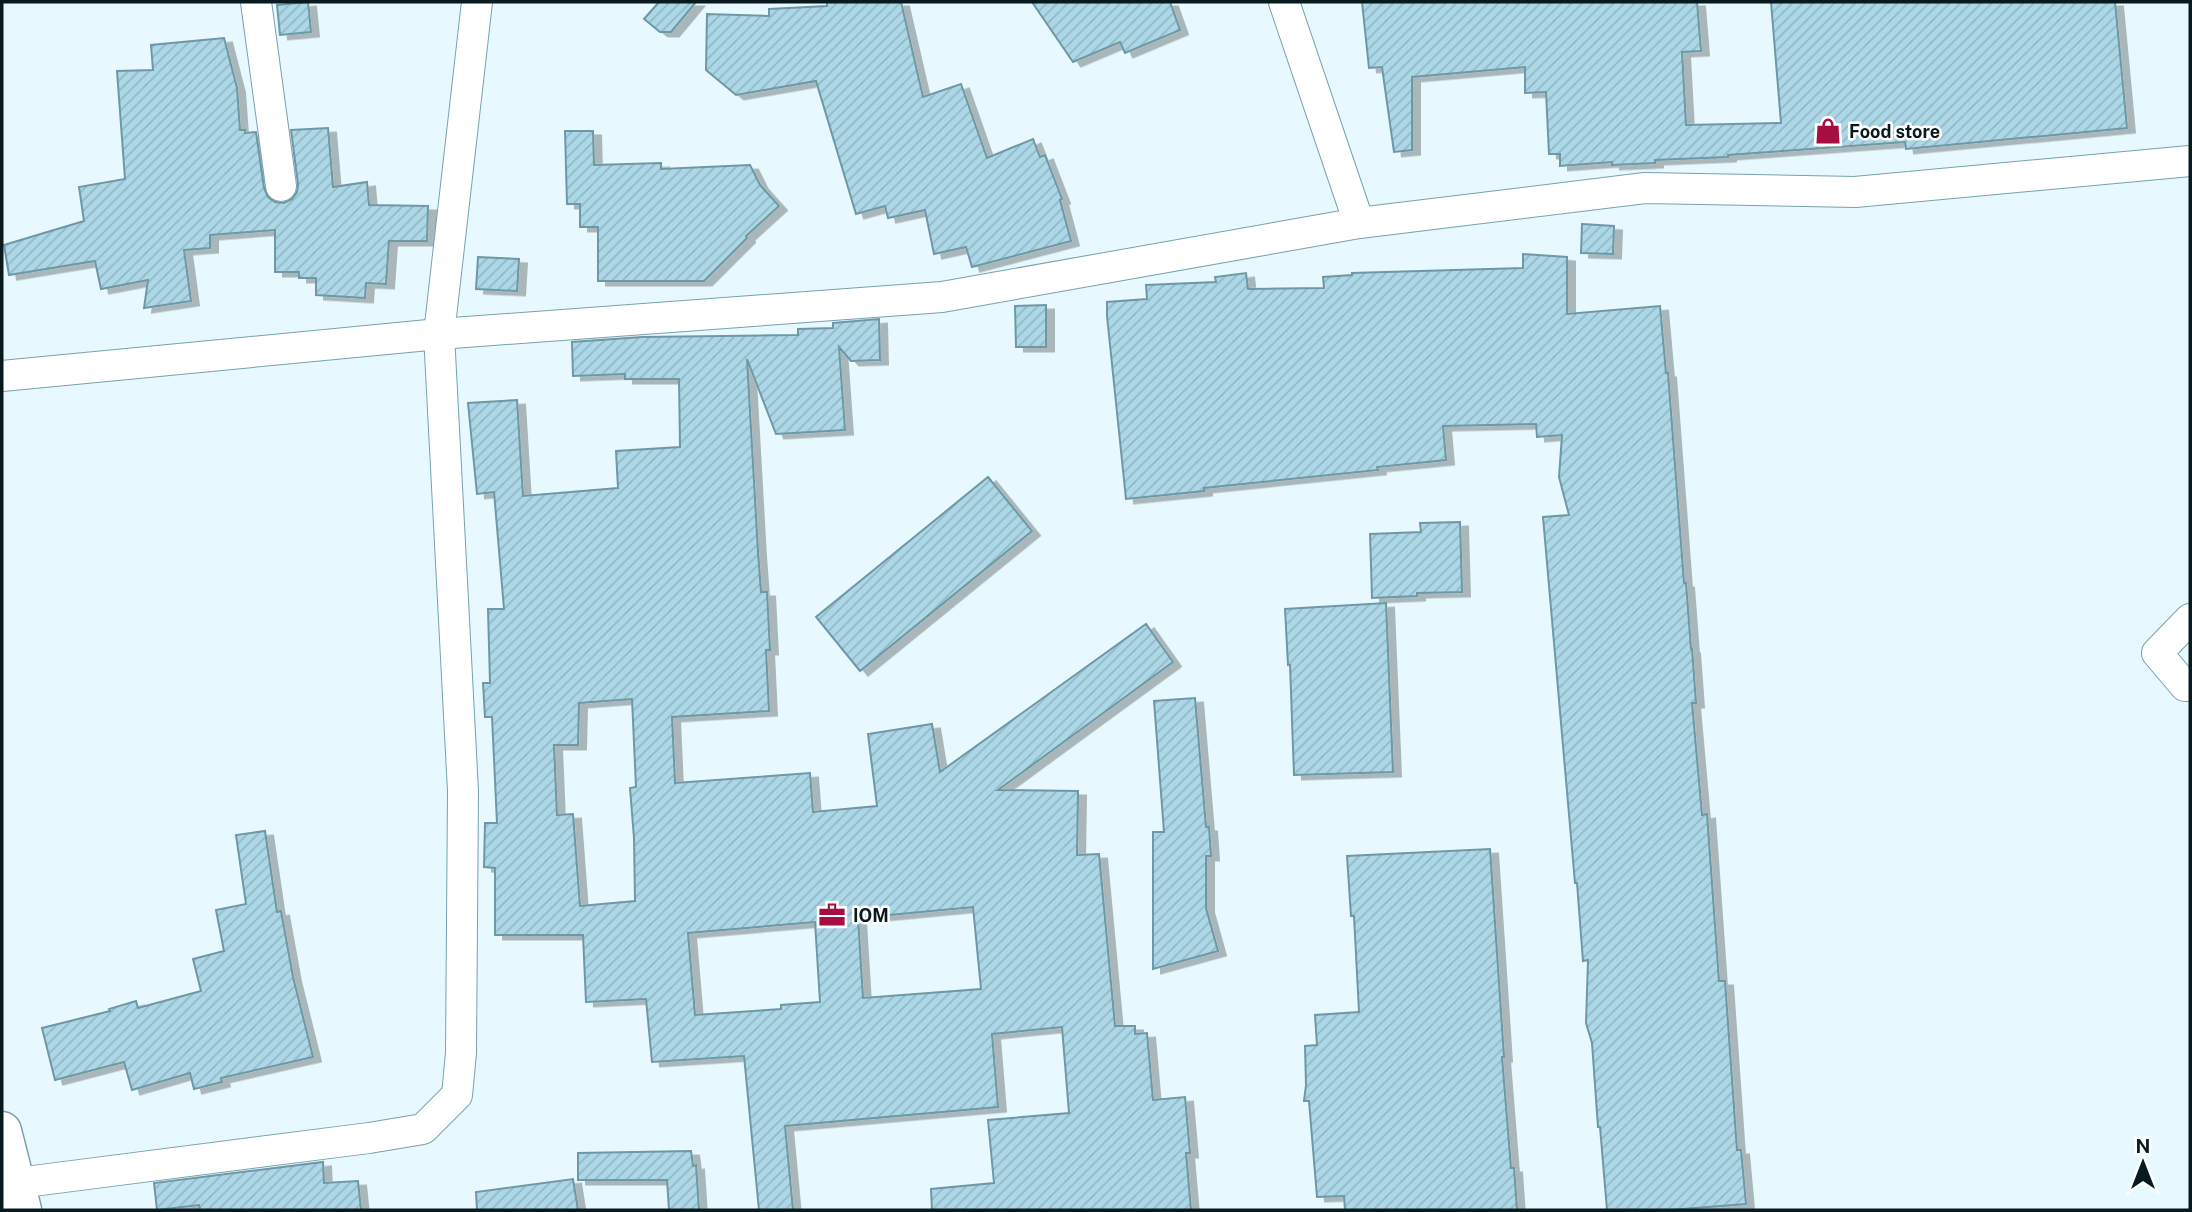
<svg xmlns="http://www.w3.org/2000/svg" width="2192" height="1212" font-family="'Public Sans',sans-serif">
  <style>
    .building { fill: url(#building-hatch); stroke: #6e98a5; stroke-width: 2; fill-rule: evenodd; filter: url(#shadow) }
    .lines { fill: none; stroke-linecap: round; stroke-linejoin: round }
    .street-casing { stroke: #77a1af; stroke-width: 32 }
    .secondary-casing { stroke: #77a1af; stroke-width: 41 }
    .street { stroke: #fff; stroke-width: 30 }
    .secondary { stroke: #fff; stroke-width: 38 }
    .labels { text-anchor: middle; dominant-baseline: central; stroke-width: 5; stroke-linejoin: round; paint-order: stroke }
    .poi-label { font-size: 18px; font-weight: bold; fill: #091a1f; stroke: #fff; text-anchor: start }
  </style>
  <defs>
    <pattern id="building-hatch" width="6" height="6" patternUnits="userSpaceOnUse" patternTransform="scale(1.75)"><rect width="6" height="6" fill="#acd7e6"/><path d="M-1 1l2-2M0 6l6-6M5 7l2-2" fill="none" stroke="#93b8c5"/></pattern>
    <filter id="shadow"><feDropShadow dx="8" dy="4.5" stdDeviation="0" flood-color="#0004"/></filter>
  </defs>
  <rect width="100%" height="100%" fill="#e7f9fe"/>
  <path class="building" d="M308,2L311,32L280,35L277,5Z
    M659,2H696L671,32H660L644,19Z
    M827,2H901L923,97L961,84L987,158L1033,139L1040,157L1045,155L1062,199L1060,200L1071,241L972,267L966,247L934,254L925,210L888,218L885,206L856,214L816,81L736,95L706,70L707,14L769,16V9L827,6Z
    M1032,2H1170L1180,30L1125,53L1120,42L1073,62Z
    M1362,2H1697L1701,51L1682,52L1686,125L1781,123L1771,2H2115L2127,128L1906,149L1905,142L1728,155V157L1655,160V163L1612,165V162L1560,166V154H1549L1546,92L1525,93V67L1412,77V150L1394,152L1382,67L1369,68Z
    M224,38L237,88L240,130H245V133L256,132L264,188L268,197L275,202L284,203L292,199L297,192L298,184L291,130L328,128L333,187L367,182L369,205L428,206L427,241H389L386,284L366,283L365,298L316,295V278H299V272H275V230L210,235V248L184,250L191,301L144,308L148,280L101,289L95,261L9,275L4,245L84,221L79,187L125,179L117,71L153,70L151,45Z
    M565,131H593L594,165L661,163V169L750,165L760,185L779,206L746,236L747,238L704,281H598V227H580V204H567Z
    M1582,224L1614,226L1613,254L1581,253Z
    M1523,254L1567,257V314L1660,306L1666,373H1668L1684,583H1686L1691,649H1692L1696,703H1692L1702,815L1707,814L1719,981H1725L1737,1150H1741L1746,1204L1670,1210H1607L1600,1127H1598L1592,1043L1586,1023L1588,960L1583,961L1577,883H1575L1543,517L1569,515L1559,477L1562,435L1537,437L1536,424L1443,426L1446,460L1377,467L1378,470L1204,488V491L1126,499L1107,316V302L1147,299L1146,285L1216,282L1215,277L1246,273L1248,289L1324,288L1323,277L1352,275V273L1523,268Z
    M478,257L519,259L517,291L476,289Z
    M1046,305V347H1016L1015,306Z
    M879,319L880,360L851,361L839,347L845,430L776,434L747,359L758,552L761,592H767L770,650H766L769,711L672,717L675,783L810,773L813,812L877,806L868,734L932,724L940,772L1146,624L1173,662L998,790L1078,791L1077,855L1099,854L1115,1026H1135V1034L1147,1033L1153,1100L1185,1097L1190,1153H1186L1191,1210H932L931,1189L994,1183L988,1120L1069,1113L1062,1027L992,1034L998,1107L785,1126L793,1210H759L744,1056L652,1062L646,999L586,1002L583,935H495V868L484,867L485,823H497L492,717H485L483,683H490L488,609H504L494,492L477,494L468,403L517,400L523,496L618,488L616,451L680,447L679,379H625V374L573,376L572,342L642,337L798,335V329L833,328V323ZM632,699L636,787L630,788L634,838L635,901L580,906L573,814L557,815L554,745H578L579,703ZM973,907L981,989L863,998L858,918ZM815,922L820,1002L781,1005V1009L695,1015L688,933Z
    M988,477L1032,531L860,671L816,617Z
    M1460,522L1462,592L1417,593V596L1372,598L1370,534L1421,532L1420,523Z
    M1386,603L1393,772L1294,775L1290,665H1288L1285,609Z
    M1195,698L1206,827H1209L1211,856H1206V908L1218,951L1153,969V832H1164L1154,701Z
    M265,831L277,912L281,911L293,977L313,1057L221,1078L222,1082L194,1089L190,1073L132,1090L124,1062L55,1080L42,1028L110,1011L109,1009L136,1001L138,1008L201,991L193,959L224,951L216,910L246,904L236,835Z
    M1490,849L1504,1057H1502L1511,1168H1514L1517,1210H1345L1344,1196L1317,1197L1309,1101H1304L1306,1085L1305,1046L1317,1045L1315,1015L1359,1012L1354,916H1351L1347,856Z
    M691,1151L693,1166L696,1165L699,1210H669L667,1180H578V1153Z
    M323,1162L324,1183L358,1181L361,1210H200L199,1205L157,1210L154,1183Z
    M573,1179L578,1210H477L476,1192Z"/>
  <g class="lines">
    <g class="street-casing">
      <path id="street" d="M256,2L281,186
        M1284,2L1359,223
        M2,376L439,334L942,297L1359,223L1645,188L1855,192L2190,161
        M2190,619L2157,653L2185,686H2190
        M2,1185L369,1138L423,1129L457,1095L461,1053L463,791L439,334L477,2"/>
    </g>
    <g class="secondary-casing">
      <path id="secondary" d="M2,1131L22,1210"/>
    </g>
    <use href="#street" class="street"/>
    <use href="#secondary" class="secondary"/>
  </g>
  <defs>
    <g id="shop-bare" transform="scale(2.1)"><path d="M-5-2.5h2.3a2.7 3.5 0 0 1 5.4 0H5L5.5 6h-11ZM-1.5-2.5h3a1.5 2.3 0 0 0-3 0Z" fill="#a60e41" stroke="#fff" stroke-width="2.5" paint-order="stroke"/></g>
    <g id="office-bare" transform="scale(2.1)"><path d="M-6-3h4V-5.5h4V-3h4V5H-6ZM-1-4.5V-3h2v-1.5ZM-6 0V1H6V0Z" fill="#a60e41" stroke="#fff" stroke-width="2.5" paint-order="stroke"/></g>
  </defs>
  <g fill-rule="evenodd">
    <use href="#shop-bare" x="1828" y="131"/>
    <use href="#office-bare" x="832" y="915"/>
  </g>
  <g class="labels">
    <g class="poi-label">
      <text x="1849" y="131">Food store</text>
      <text x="853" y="915">IOM</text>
    </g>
  </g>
  <rect width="2192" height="1212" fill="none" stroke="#091a1f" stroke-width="7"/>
  <g transform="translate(2143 1163)" stroke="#ffffff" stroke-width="5" paint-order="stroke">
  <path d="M0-5L12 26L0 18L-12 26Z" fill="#091a1f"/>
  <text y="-10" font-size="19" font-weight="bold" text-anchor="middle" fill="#091a1f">N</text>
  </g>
</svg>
